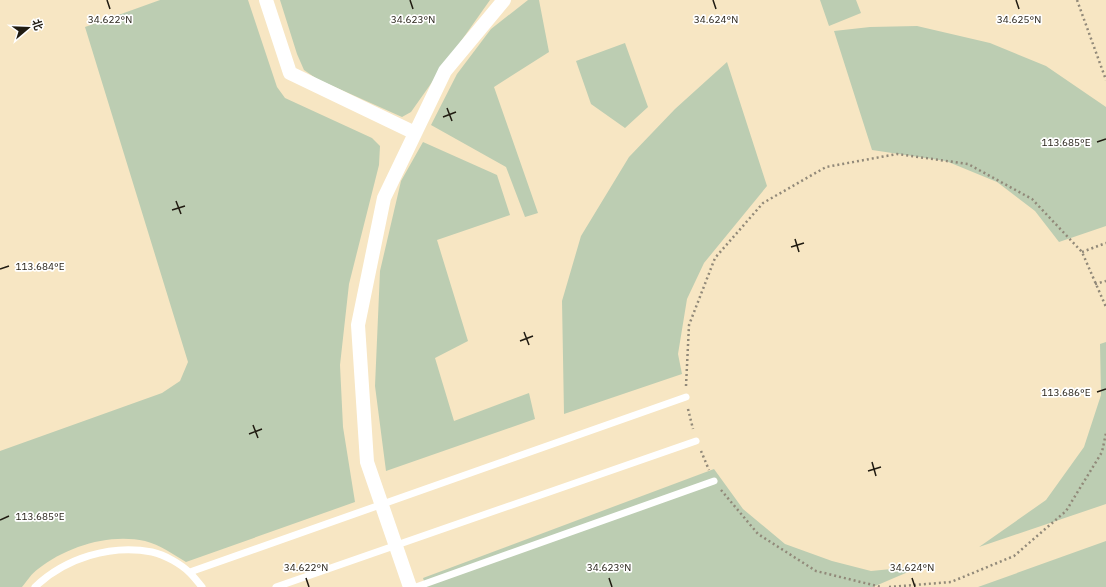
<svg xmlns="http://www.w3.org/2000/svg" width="1106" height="587" font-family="'IBM Plex Sans','Noto Sans SC',sans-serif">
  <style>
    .built { fill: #f7e6c3 }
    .green { fill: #bccdb2 }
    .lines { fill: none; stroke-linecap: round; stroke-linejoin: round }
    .path { stroke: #918979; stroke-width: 2.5; stroke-dasharray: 2 3; stroke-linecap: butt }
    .service { stroke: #fff; stroke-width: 7 }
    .minor { stroke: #fff; stroke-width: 14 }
    .ticks { fill: none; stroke: #201b11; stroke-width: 1.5 }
    .ticks-label { font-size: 10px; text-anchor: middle; fill: #201b11; stroke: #fff; stroke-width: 3.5; stroke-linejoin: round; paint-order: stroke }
  </style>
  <rect width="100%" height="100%" fill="#fdf3dc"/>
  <path class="built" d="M0,0H1106V587H0Z"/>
  <path class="green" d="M160,0H248L277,87L285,98L372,138L380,146L379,165L349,284L340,365L343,427L355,502L186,562C173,554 160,545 145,541C110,533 67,546 38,569C32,573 27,581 22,587H0V451L162,393L180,381L188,362L85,27Z
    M280,0H490L411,112L402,117L317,79L304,70L297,54Z
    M528,0H539L549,52L494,87L538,213L525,217L506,167L431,125L457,74L491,29Z
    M820,0H856L861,13L829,26Z
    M917,26L990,43L1046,66L1106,107V226L1059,242L1035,211L997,182L946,161L872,150L834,31L870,27Z
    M625,43L648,107L625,128L591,104L576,61Z
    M727,62L767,186L704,263L687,299L678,354L682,374L564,414L562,301L581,236L629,157L675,109Z
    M423,142L497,175L510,215L437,240L468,341L435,358L454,421L529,393L535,419L386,471L375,386L380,271L401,181Z
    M1106,342V504L979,547L1046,500L1084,447L1101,395L1100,344Z
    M714,469L743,509L785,544L832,561L871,571L922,566L873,587H426L423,578Z
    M1106,541V587H978Z"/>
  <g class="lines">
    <path class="path" d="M1077,0L1106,80
      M1082,252L1106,243
      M1095,284L1106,281
      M686,386L689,325L715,258L763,203L826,167L897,154L968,164L1032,199L1082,252L1106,307
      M688,409L693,429
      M701,451L709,470
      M721,490L758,534L816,571L881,587
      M889,587L951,582L1014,556L1066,511L1102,452L1106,433"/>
    <path class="service" d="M190,572L686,397
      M35,587C65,558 111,544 152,552C165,555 181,564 190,573C194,577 198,582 202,587
      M276,587L696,441
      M416,587L714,481"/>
    <path class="minor" d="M266,0L290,73L415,133
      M410,587L367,462L358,325L384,198L445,71L504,0"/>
  </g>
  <path class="ticks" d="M107,0L110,9M410,0L413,9M713,0L716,9M1016,0L1019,9M447,108L452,121M443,117L456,112M1097,142L1106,139M176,201L181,214M172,210L185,206M795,239L799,252M791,247L804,243M0,269L9,266M524,332L529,345M520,341L533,336M1097,392L1106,389M253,425L258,438M249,434L262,429M872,462L876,476M868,471L881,467M0,520L9,516M306,578L309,587M609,578L612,587M912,578L915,587"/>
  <g class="ticks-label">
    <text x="110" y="23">34.622°N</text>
    <text x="413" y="23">34.623°N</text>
    <text x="716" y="23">34.624°N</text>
    <text x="1019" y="23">34.625°N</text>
    <text x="1066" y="146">113.685°E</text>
    <text x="40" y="270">113.684°E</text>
    <text x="1066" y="396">113.686°E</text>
    <text x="40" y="520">113.685°E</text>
    <text x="306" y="571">34.622°N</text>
    <text x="609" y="571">34.623°N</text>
    <text x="912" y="571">34.624°N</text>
  </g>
  <g transform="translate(28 28) rotate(71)" stroke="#ffffff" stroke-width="3" paint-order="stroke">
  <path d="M0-3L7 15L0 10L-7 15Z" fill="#201b11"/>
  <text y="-6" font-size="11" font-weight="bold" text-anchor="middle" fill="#201b11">北</text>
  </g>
</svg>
